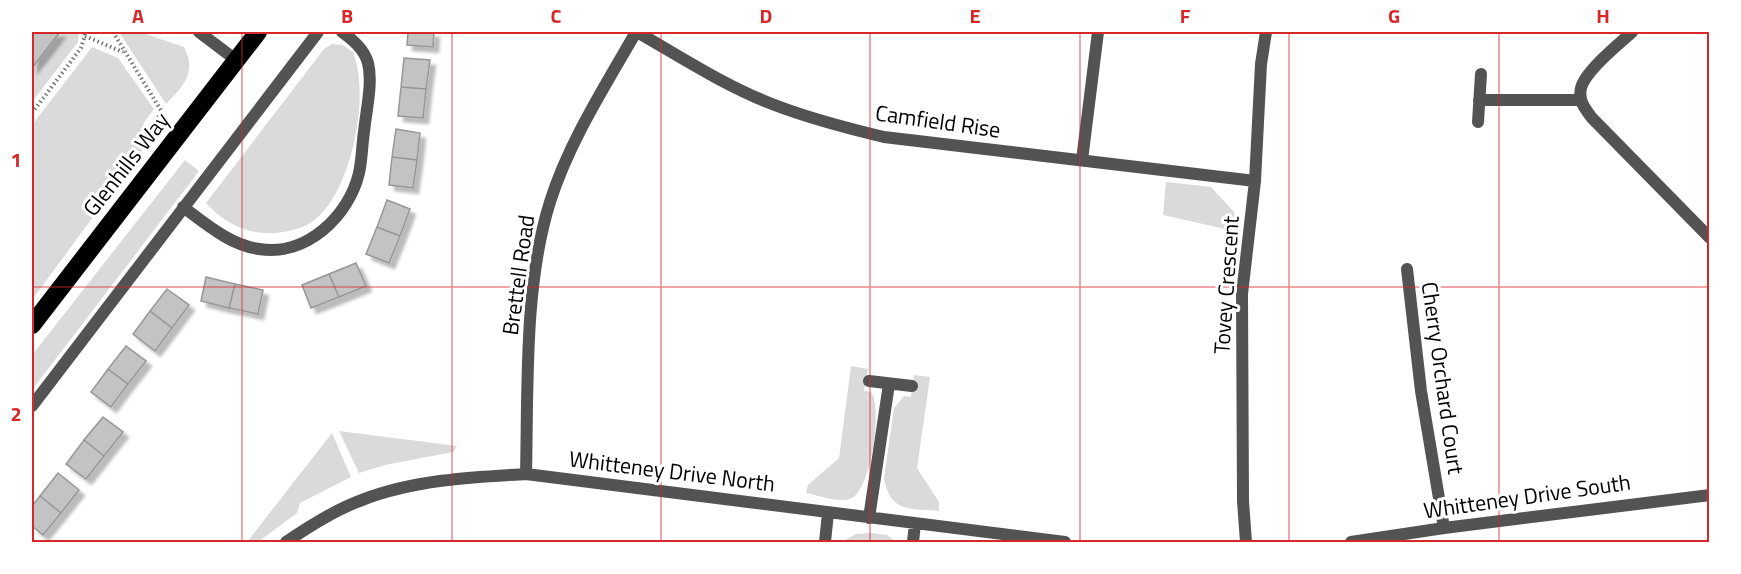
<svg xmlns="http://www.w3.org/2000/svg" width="1741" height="574" font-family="'Titillium Web',sans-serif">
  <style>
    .green { fill: #dadada }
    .building { fill: #c3c3c3; stroke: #979797; stroke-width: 1.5; filter: url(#shadow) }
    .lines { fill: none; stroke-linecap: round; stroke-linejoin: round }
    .path { stroke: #757575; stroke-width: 4; stroke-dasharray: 1.5 3; stroke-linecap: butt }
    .lane { stroke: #535353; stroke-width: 12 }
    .street { stroke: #535353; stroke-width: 12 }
    .highway { stroke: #000; stroke-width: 18 }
    .grid { fill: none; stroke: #d62828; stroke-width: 1.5; stroke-opacity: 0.55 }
    .labels { text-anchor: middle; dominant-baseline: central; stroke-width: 6; stroke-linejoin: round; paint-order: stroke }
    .street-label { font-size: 22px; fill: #000; stroke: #fff }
    .neatline { fill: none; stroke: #d62828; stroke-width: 2 }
    .grid-label { font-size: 20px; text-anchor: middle; font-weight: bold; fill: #d62828 }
  </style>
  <defs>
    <filter id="shadow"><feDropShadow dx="5.5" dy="5.5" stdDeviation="1.5" flood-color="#0004"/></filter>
  </defs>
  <rect width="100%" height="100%" fill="#fff"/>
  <path class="green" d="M60,32H79L78,42L32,102V68Z
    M119,32H140L184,47C197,72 184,86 166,104Z
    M332,44L343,45L353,52C370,94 353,182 320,215C308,228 291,231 275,233C247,235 224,223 206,203L324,49Z
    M92,47L118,58L154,109L143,124L154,134L32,300V125Z
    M185,160L199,171L32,390V355Z
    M1166,182L1211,187L1234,212V231L1163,215Z
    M851,366L868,369L864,391L871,392C883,408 871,488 852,498C840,504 818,495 806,493L808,485L839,458Z
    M914,375L930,377L917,468L939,502V511C909,508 890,513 884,478L894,408L904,396L911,397Z
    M339,431L457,446L453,452L385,465L359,473Z
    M332,433L351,477L300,503L297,513L258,542H247Z
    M871,533L887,535L896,542H842L856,534Z"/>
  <path class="building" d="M32,32H60L32,68Z
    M408,32H434L433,47L407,45Z
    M404,58L430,60L426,89L401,87Z
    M401,87L426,89L423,118L398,116Z
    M396,129L420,133L417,160L392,157Z
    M392,157L417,160L413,188L389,185Z
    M387,200L410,209L400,236L377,227Z
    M377,227L400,236L389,263L366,254Z
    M356,263L366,286L339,297L329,274Z
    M329,274L339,297L311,308L302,285Z
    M206,277L235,284L229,308L201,301Z
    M235,284L263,290L258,314L229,308Z
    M167,289L189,305L172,328L150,311Z
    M150,311L172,328L155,351L133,334Z
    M126,346L146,361L128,384L108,369Z
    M108,369L128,384L111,407L91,392Z
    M103,417L123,432L104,456L84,440Z
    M84,440L104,456L86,479L66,464Z
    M58,473L79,490L61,513L40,496Z
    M40,496L61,513L43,535L32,526V506Z"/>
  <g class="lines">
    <path class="path" d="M113,32L162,112L154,122L160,127
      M85,36L123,52
      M32,113L81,48L86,32"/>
    <path class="lane" d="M1407,269L1421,391L1444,528"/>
    <path class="street" d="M199,32L236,60
      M637,32C681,57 725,86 772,104C808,118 846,128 884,137L1255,181
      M1632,32C1619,44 1585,71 1581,88C1578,100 1585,109 1592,118L1710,238
      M1479,100H1581
      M1478,122L1481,74
      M1082,160L1098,32
      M183,207C206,224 230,245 259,249C306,257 349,216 359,173C362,160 362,145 364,132C366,111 373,83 368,63C364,49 353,40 342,32
      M869,381L912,386
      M32,406L318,32
      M526,474C528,388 524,284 550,202C569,142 605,86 636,32
      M869,518L889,384
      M286,542C310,526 335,510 362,500C413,480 472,477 526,474L1065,542
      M825,542L828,513
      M913,542L915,523
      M1246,542L1243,501L1242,294L1255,181L1261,64L1266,32
      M1351,542L1444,528L1710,495"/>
    <path class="highway" d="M32,325L258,32"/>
  </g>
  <path class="grid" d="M242,32V542M452,32V542M661,32V542M870,32V542M1080,32V542M1289,32V542M1499,32V542M32,287H1710"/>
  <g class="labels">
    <g class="street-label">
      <text transform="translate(938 121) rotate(8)">Camfield Rise</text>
      <text transform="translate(126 164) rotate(-52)">Glenhills Way</text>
      <text transform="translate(518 275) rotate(-82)">Brettell Road</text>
      <text transform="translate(1226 285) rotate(-86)">Tovey Crescent</text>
      <text transform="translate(1443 378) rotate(82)">Cherry Orchard Court</text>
      <text transform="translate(672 471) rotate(7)">Whitteney Drive North</text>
      <text transform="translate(1527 496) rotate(-8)">Whitteney Drive South</text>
    </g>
  </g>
  <rect width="1741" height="574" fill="none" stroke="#ffffff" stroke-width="66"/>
  <rect x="33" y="33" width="1675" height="508" class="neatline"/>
  <g class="grid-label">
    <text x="138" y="23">A</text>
    <text x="347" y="23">B</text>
    <text x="556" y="23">C</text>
    <text x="766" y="23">D</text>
    <text x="975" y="23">E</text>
    <text x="1185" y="23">F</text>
    <text x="1394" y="23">G</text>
    <text x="1603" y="23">H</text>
    <text x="16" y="167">1</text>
    <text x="16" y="421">2</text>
  </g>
</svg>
